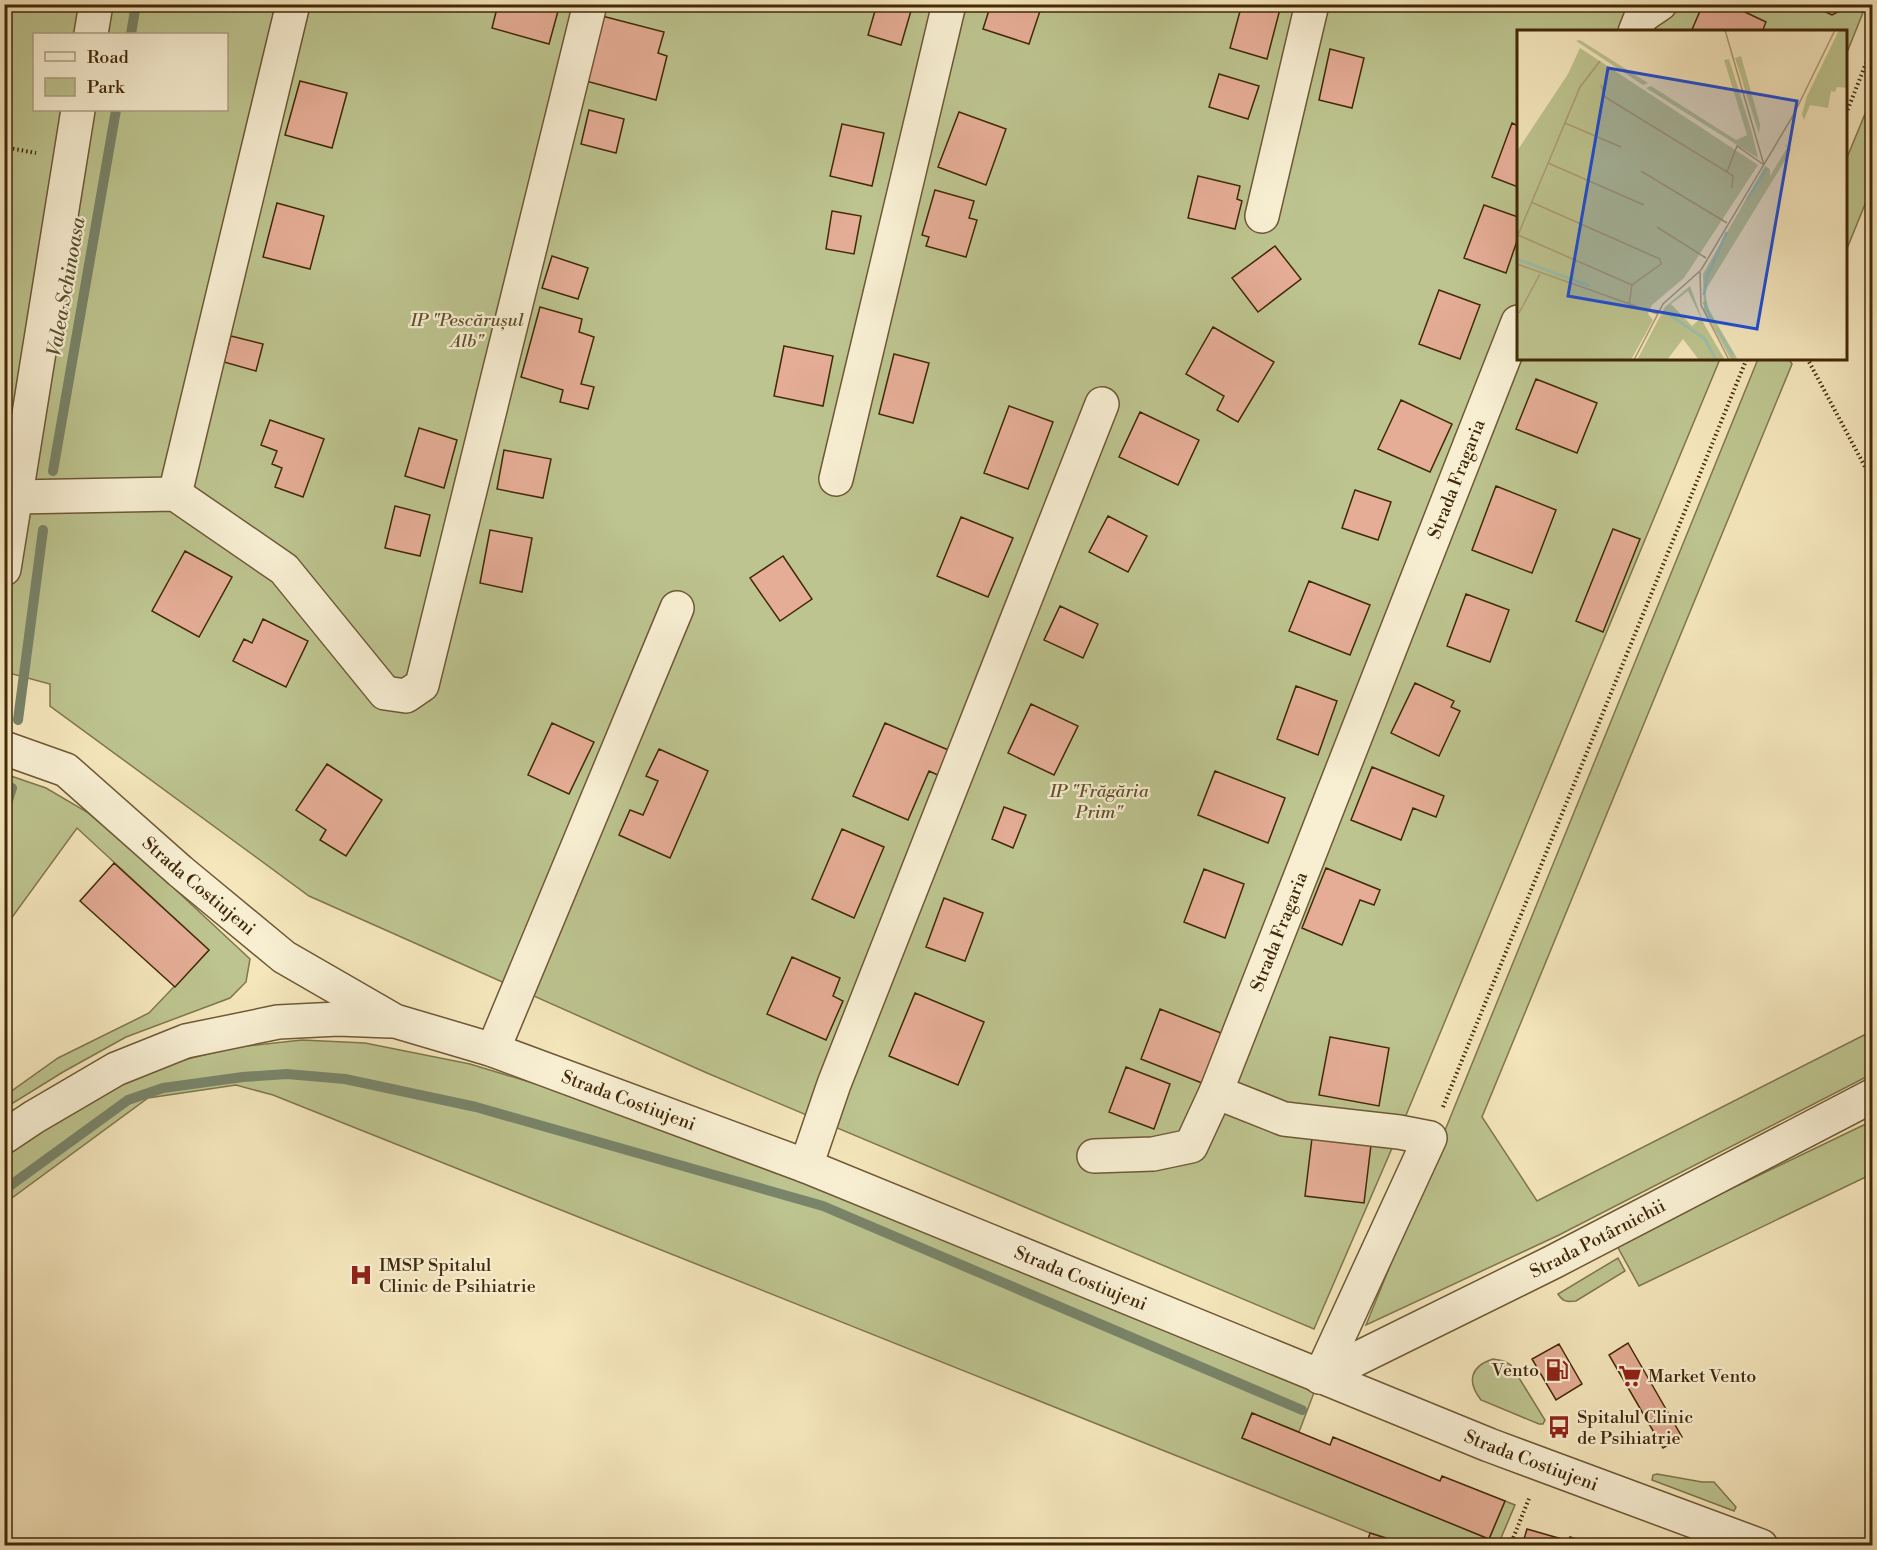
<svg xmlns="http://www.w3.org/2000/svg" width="1877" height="1550" font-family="'Libre Bodoni',serif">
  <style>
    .green { fill: #bdc48f; stroke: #80764c; stroke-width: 1.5; fill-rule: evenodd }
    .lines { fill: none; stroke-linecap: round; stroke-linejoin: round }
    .stream { stroke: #79846a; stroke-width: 10 }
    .building { fill: #e5ad96; stroke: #422908; stroke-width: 1.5 }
    .minor-casing { stroke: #6f5835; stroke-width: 36 }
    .path { stroke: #422908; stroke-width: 4; stroke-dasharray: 1.5 3; stroke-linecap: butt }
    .minor { stroke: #f8efd3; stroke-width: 33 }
    .labels { text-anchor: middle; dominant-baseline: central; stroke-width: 4.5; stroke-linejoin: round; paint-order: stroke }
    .park-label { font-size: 18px; font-style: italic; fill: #61502a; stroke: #f8efd3 }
    .street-label { font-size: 18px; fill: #422908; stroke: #f8efd3 }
    .poi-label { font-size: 18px; fill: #422908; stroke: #f8efd3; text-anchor: start }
    .water-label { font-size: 20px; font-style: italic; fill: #594f31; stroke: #f8efd3 }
    .inset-river { fill: none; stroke: #9dc0ab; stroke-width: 3 }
    .inset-road { fill: none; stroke: #ad9a74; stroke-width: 1.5 }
    .view { fill: #1d4ed8; fill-opacity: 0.15; stroke: #1d4ed8; stroke-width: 3 }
    .inset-edge { fill: none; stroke: #422908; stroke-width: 3 }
  </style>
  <rect width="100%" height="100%" fill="#f5e6bc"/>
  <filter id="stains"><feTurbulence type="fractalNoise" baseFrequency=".00333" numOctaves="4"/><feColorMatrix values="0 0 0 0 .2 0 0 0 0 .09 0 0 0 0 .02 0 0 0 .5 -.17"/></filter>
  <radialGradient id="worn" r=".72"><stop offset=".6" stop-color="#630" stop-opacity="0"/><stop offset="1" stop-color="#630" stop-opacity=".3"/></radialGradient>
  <path class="green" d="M4,5H1866L1846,55V32H1518V358L1720,359L1399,1132L1314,1329L707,1073L309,896L50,706V684L5,672ZM34,34H226V110H34Z
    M1872,97V187L1846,251V160Z
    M1758,359H1789L1792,364L1482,1117L1537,1201L1872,1031V1074L1559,1235L1366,1325Z
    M5,774L46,788L87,812L134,851L250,959L246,982L230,998L126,1037L63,1072L5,1108V1088L10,1092L58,1058L149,1013L209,950L77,828L5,927Z
    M302,1040L365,1043L470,1064L569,1094L792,1176L1315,1390L1299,1432L1252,1413L1242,1438L1489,1539L1505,1501L1515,1505L1498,1545H1410L1370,1533L273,1095L236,1085L148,1098L5,1203V1154L30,1134L134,1078L175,1062L237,1047Z
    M1872,1121V1174L1639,1286L1616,1244Z
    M1618,1258L1625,1271L1576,1301C1567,1302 1563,1302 1558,1294Z
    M1493,1359L1504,1361L1511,1365L1545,1420L1543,1424H1539L1481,1400C1466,1381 1471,1366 1493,1359Z
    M1657,1474L1702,1482H1714L1736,1507L1734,1511L1652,1480L1653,1475Z"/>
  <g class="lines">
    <path class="stream" d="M131,34L136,4
      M53,471L116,110
      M18,720L43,530
      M4,813L12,788
      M4,1190L128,1100L163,1088L243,1077L287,1074L345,1079L476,1107L823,1206L1302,1410"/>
  </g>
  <path class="building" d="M498,4H560L549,44L492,28Z
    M877,4H913L901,45L868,35Z
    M991,4H1031L1041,8L1029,44L983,29Z
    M1242,4H1266L1280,9L1267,59L1230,48Z
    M1703,4H1728L1766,22L1762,32H1691Z
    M1809,4H1853L1832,15Z
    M602,16L664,32L658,53L667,56L656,100L586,81Z
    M1330,49L1364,58L1352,108L1319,100Z
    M1219,74L1259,86L1248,119L1209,107Z
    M300,81L347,93L332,148L285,135Z
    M589,110L624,119L616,153L581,144Z
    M959,112L1006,129L986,185L938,167Z
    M1512,123L1518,126V187L1492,177Z
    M842,124L884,133L872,186L830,176Z
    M1198,176L1240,186L1237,199L1242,201L1235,229L1188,218Z
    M935,190L974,201L969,218L977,220L966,257L926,246L929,237L922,235Z
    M277,203L324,216L310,269L263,257Z
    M1484,205L1518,217V238L1506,273L1464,258Z
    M832,211L861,216L854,254L826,249Z
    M1275,246L1301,279L1258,312L1232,278Z
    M552,256L588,268L578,299L542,288Z
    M1439,290L1480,305L1460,359L1419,344Z
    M540,307L582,319L579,332L594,337L581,384L594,387L588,409L560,402L563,390L521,377Z
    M1213,327L1274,362L1238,422L1217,410L1224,396L1186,374Z
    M231,336L263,344L256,371L224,362Z
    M784,346L833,356L823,406L774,396Z
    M894,354L929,363L913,423L879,414Z
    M1536,379L1597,403L1577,453L1516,429Z
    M1401,400L1452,424L1430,472L1378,449Z
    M1009,406L1053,422L1028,489L984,473Z
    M1140,412L1199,440L1178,485L1119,457Z
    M270,420L324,439L303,497L275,487L282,468L272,464L277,451L261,445Z
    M419,428L457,440L444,488L405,476Z
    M504,450L551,459L543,498L497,489Z
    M1496,486L1556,510L1532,573L1472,550Z
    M1355,490L1391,502L1378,540L1342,528Z
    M395,506L430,515L420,556L385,548Z
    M1108,516L1147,536L1128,572L1089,552Z
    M961,517L1013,538L988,597L937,576Z
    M1613,529L1640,539L1603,632L1576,621Z
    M490,530L532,538L522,592L480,583Z
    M185,551L232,577L199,637L152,611Z
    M783,556L812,599L780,621L750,578Z
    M1309,581L1370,605L1350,655L1289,631Z
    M1466,594L1509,610L1490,662L1447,646Z
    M1060,606L1098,624L1083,658L1044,640Z
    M263,619L308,641L286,687L233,661L244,639L252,643Z
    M1415,683L1454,701L1451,707L1460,711L1439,756L1391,733Z
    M1296,686L1337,701L1318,755L1277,739Z
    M1031,704L1078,726L1054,775L1008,753Z
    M552,723L594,742L569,794L528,775Z
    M885,723L953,752L942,777L929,771L908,820L853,796Z
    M659,749L708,771L670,858L619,835L630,810L643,815L658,781L646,776Z
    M327,764L382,800L346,856L320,840L326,830L296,810Z
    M1372,767L1444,796L1436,817L1413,808L1401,840L1351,820Z
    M1215,771L1285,798L1268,843L1198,815Z
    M1004,807L1026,815L1013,848L992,839Z
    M842,829L884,847L854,918L812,899Z
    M114,863L209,950L175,987L80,901Z
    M1326,868L1380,890L1374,905L1360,900L1342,945L1302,928Z
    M1204,869L1244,884L1225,938L1184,922Z
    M944,898L983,913L965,961L926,947Z
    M792,957L840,978L833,996L843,1001L826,1040L767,1014Z
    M915,993L984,1022L958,1085L889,1056Z
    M1160,1009L1221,1033L1202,1083L1141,1059Z
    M1330,1037L1389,1048L1379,1106L1319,1095Z
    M1126,1067L1170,1084L1154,1129L1109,1112Z
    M1312,1138L1371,1145L1364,1203L1305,1196Z
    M1628,1343L1682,1437L1663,1448L1609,1355Z
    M1559,1344L1582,1384L1556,1400L1532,1359Z
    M1252,1413L1330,1445L1333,1437L1440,1481L1442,1476L1505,1501L1489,1539L1242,1438Z
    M1527,1529L1569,1541L1570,1537L1600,1546H1522Z
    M1370,1533L1410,1546H1366Z"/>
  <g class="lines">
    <g class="minor-casing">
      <g id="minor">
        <path d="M1635,32L1641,17L1660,4"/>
        <path d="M91,34L96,4"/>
        <path d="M1262,216L1312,4"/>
        <path d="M836,479L949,4"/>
        <path d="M175,494L293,4"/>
        <path d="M15,497L175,494L284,569L385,693L406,696L422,685L590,4"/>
        <path d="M4,569L78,110"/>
        <path id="s1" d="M4,748L66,770L180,871L284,957L395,1021L493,1050L806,1166L1489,1445L1761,1546"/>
        <path d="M493,1050L677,608"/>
        <path d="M4,1137L34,1117L116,1069L186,1041L278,1022L338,1019L390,1021"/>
        <path d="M1094,1156L1153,1154L1191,1146L1216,1092"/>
        <path d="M806,1166L834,1084L1102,404"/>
        <path id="s2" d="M1320,1377L1430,1138L1399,1132L1284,1119L1216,1092L1518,322"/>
        <path id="s3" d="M1320,1377L1553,1262L1872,1096"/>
      </g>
    </g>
    <path class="path" d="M1846,114L1872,48
      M4,147L36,153
      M1807,358L1872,480
      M1443,1107L1747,358
      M1510,1546L1530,1496"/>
    <use href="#minor" class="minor"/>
  </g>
  <defs>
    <g id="hospital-bare" transform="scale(1.8)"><path d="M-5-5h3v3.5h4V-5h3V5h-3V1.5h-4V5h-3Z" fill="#8f2418" stroke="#f8efd3" stroke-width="2.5" paint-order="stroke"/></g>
    <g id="fuel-bare" transform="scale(1.8)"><path d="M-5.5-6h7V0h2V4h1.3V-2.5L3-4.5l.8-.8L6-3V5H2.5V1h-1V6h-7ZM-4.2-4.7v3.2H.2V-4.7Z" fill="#8f2418" stroke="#f8efd3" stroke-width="2.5" paint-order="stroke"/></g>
    <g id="supermarket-bare" transform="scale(1.8)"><path d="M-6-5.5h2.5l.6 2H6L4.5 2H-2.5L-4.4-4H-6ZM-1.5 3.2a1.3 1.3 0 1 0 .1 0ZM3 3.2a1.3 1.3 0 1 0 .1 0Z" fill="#8f2418" stroke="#f8efd3" stroke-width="2.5" paint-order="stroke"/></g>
    <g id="bus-bare" transform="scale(1.8)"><path d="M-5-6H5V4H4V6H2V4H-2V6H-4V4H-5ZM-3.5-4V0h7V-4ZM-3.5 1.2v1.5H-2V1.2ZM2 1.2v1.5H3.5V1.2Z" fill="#8f2418" stroke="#f8efd3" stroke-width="2.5" paint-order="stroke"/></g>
  </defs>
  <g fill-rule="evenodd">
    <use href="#hospital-bare" x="361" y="1275"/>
    <use href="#fuel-bare" x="1557" y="1370"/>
    <use href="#supermarket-bare" x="1630" y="1376"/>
    <use href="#bus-bare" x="1559" y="1427"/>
  </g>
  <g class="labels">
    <g class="park-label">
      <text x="467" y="320">IP "Pescărușul<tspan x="467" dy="21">Alb"</tspan></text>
      <text x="1099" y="791">IP "Frăgăria<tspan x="1099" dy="21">Prim"</tspan></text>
    </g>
    <g class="street-label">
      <text stroke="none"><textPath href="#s2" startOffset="1142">Strada Fragaria</textPath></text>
      <text stroke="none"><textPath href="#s1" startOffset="242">Strada Costiujeni</textPath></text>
      <text stroke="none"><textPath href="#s2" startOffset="656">Strada Fragaria</textPath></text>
      <text stroke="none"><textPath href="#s1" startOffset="728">Strada Costiujeni</textPath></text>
      <text stroke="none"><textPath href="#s3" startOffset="310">Strada Potârnichii</textPath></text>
      <text stroke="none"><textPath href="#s1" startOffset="1214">Strada Costiujeni</textPath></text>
      <text stroke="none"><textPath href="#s1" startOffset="1700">Strada Costiujeni</textPath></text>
    </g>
    <g class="poi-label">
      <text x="379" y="1265">IMSP Spitalul<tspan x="379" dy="21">Clinic de Psihiatrie</tspan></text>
      <text x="1539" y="1370" text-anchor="end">Vento</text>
      <text x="1648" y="1376">Market Vento</text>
      <text x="1577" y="1417">Spitalul Clinic<tspan x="1577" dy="21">de Psihiatrie</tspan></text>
    </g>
    <g class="water-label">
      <text transform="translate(67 287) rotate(-80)">Valea Schinoasa</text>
    </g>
  </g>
  <g transform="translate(1517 30)">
    <rect width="330" height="330" fill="#f5e6bc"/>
    <path d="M322,0H330V58L320,57L318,62L314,61L311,78L293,75L287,90L285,84L290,66ZM63,10L131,53L126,55L59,11ZM63,18L241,135L167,248L135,275L131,284L136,290L114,330H0V121L51,44ZM224,26L243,94L242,104L218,28ZM212,29L235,103L241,128L129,58L134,56L219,110L230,105L207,30ZM267,114L274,119L267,132L188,261L191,278L221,330H214L187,281L186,244L248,136L253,139V146L270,118ZM173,256L187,294L208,330H182L166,309L150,330H120L148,277ZM171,261L184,288L175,296L154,274Z" fill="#bdc48f" fill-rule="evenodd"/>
    <path class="inset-river" d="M230,170L250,138M0,229L72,256M187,265L190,247L210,202M187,272L195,290M147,281L188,309L199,330M200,299L216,325"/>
    <path class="inset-road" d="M208,0L247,135M83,31L63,57L1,205L115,255M84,55L88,67L210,142L220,116L247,135M48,93L104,117M31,133L127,175M124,141L210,193M210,142L216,146L215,158M14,172L143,229L144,234L115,255L112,275M140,197L189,228M0,234L141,284M183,242L184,275L212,330M2,283L23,244M117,330L146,274L184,240L277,84L318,0"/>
    <path class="view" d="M91,38L280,71L240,299L51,266Z"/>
    <rect width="330" height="330" class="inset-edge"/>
  </g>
  <rect width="1877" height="1550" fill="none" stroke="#f5e6bc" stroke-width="24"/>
  <rect x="6" y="6" width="1865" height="1538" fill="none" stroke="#422908" stroke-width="3"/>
  <rect x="12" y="12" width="1853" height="1526" fill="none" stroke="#422908" stroke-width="1.5"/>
  <rect x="33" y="33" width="195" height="78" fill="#f8efd3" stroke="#afa082" stroke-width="1.5"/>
  <rect x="45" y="52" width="30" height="9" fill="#f8efd3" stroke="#afa082" stroke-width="1.5"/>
  <text x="87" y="63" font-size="18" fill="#422908">Road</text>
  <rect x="45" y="78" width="30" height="18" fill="#bdc48f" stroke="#afa082" stroke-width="1.5"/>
  <text x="87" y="93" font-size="18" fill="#422908">Park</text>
  <rect width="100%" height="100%" filter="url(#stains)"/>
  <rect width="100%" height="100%" fill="url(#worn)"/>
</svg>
